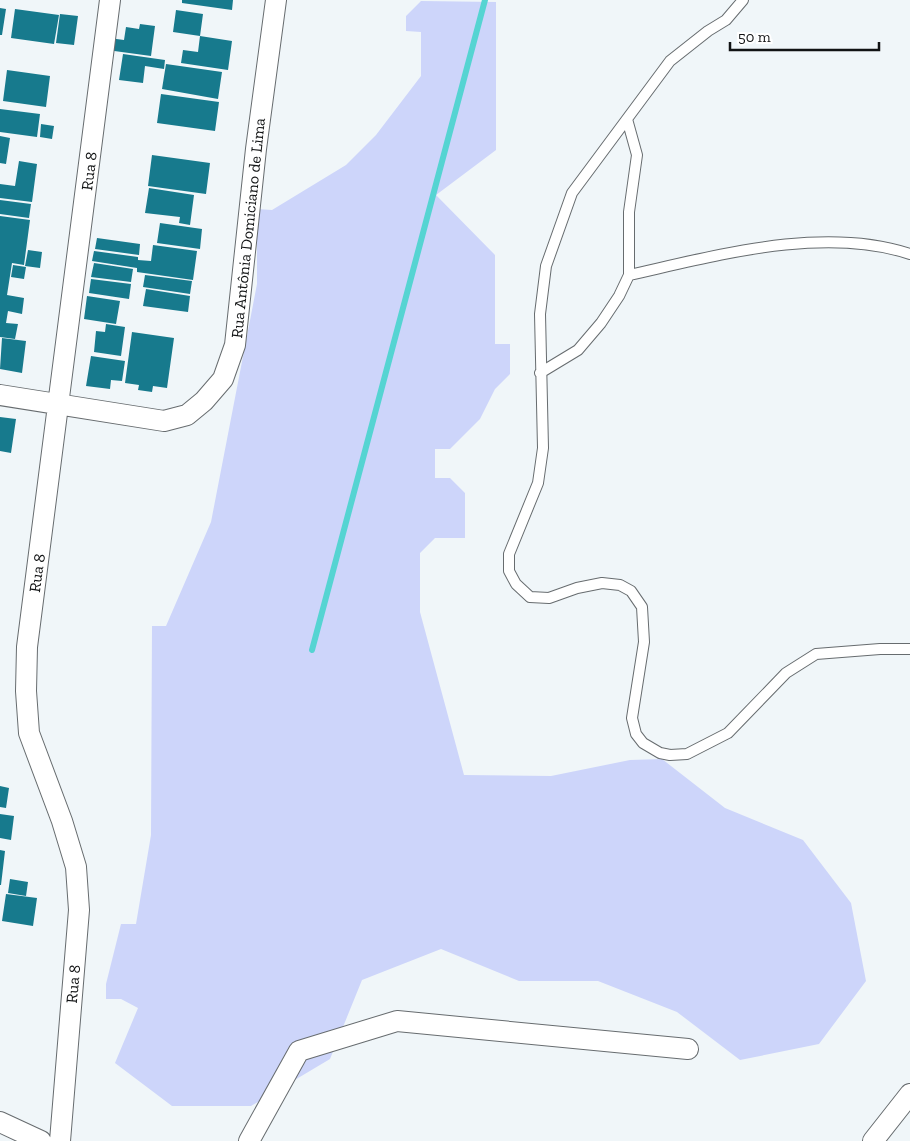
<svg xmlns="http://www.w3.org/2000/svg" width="910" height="1141" font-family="'Zilla Slab',serif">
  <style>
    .green { fill: #cdd5fa }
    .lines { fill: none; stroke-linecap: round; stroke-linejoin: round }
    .stream { stroke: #55d4d2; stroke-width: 6 }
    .building { fill: #177a8d }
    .lane-casing { stroke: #676c6f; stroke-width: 12 }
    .street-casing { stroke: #676c6f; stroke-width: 22 }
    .lane { stroke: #fff; stroke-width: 10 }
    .street { stroke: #fff; stroke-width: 20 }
    .labels { text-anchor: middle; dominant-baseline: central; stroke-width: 4.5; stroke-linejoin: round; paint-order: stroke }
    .street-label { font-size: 16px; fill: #111314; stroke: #fff }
  </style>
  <rect width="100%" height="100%" fill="#f0f6f9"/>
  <path class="green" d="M421,1L496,2V150L436,195L495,255V344H510V374L495,389L480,419L450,449H435V478H450L465,493V538H435L420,553V612L464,775L551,776L630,760L662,759L725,808L803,840L851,903L866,981L819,1044L740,1060L677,1012L598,981H519L441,949L362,980L330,1059L251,1106H172L115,1063L138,1008L121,999H106V984L121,924H136L151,835L152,626H166L211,522L257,284V209L272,210L346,165L376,135L421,76V32L406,31V16Z"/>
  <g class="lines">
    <path class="stream" d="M312,650L485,0"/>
  </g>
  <path class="building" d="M182,0H233L232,10L182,3Z
    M0,8L6,9L2,35H0Z
    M15,9L59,15L54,44L11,38Z
    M176,10L203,14L200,36L173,32Z
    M60,14L78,16L74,45L56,43Z
    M140,24L155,26L151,56L107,50L109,38L124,40L126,27L139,29Z
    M200,36L232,41L228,70L181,63L183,50L198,52Z
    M123,54L165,60L164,69L145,66L143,83L119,80Z
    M166,64L222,72L218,99L162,89Z
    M7,70L50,76L46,107L3,101Z
    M161,94L219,102L215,131L157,123Z
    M0,109L40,114L37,137L0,132Z
    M41,124L54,126L52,139L40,137Z
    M0,136L10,138L6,164L0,163Z
    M152,155L210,163L206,194L148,186Z
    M19,161L37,164L32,202L0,198V184L15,186Z
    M149,188L194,195L190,225L179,223L180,217L145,213Z
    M0,200L31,204L29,218L0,214Z
    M0,216L30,220L24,265L12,263L7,295L24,298L22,314L8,311L6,323L18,324L15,339L0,337Z
    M160,223L202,229L200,249L157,243Z
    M97,238L140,244L139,255L95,249Z
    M153,245L197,251L193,280L137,272V268L92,261L94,251L138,257V260L151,261Z
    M28,250L42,252L40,268L25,266Z
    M94,263L133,269L131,282L91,277Z
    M13,265L26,267L24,279L11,277Z
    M145,275L192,281L190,294L143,287Z
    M91,279L131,284L129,299L89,293Z
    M146,289L190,296L188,312L143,306Z
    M87,296L120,301L116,324L84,319Z
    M106,324L125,327L121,356L94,352L96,331L105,332Z
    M132,332L174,338L167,388L153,386L152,392L138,390L139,385L125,383Z
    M2,338L26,341L22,373L0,369Z
    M91,356L125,361L122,381L111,380L110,389L86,386Z
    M0,417L16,419L11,453L0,451Z
    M0,786L9,788L6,808L0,807Z
    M0,814L14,816L11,840L0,838Z
    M0,850L5,851L1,885H0Z
    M10,879L28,882L26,896L8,893Z
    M6,894L37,898L33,926L2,921Z"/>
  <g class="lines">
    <g class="lane-casing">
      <path id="lane" d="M743,0L726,20L708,31L670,61L572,193L546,266L540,314L543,448L538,483L509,554V571L516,584L530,597L549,598L577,588L602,583L620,585L631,591L642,607L644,642L632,718L636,734L643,743L660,753L670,755L687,754L728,733L786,673L816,654L880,649H910
        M629,275C715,256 823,225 910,254
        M540,373L578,350L601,323L619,296L629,275V212L637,155L627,119"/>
    </g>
    <g class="street-casing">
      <path id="street" d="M0,395L164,421L187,415L204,401L223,379L235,345L256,149L276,0
        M0,1122L41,1141
        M60,1141L79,910L76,867L62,821L29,733L26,691L27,647L110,0
        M249,1141L299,1051L397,1021L688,1049
        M873,1141L910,1094"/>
    </g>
    <use href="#lane" class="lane"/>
    <use href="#street" class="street"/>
  </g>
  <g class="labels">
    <g class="street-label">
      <text transform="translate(89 171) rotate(-83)">Rua 8</text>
      <text transform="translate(248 228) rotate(-84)">Rua Antônia Domiciano de Lima</text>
      <text transform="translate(37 573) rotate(-82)">Rua 8</text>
      <text transform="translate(73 984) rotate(-85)">Rua 8</text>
    </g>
  </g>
  <path d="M730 42v8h149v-8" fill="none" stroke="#111314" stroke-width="2.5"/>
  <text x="738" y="42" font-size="15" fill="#111314" stroke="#ffffff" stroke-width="4" paint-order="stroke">50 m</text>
</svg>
